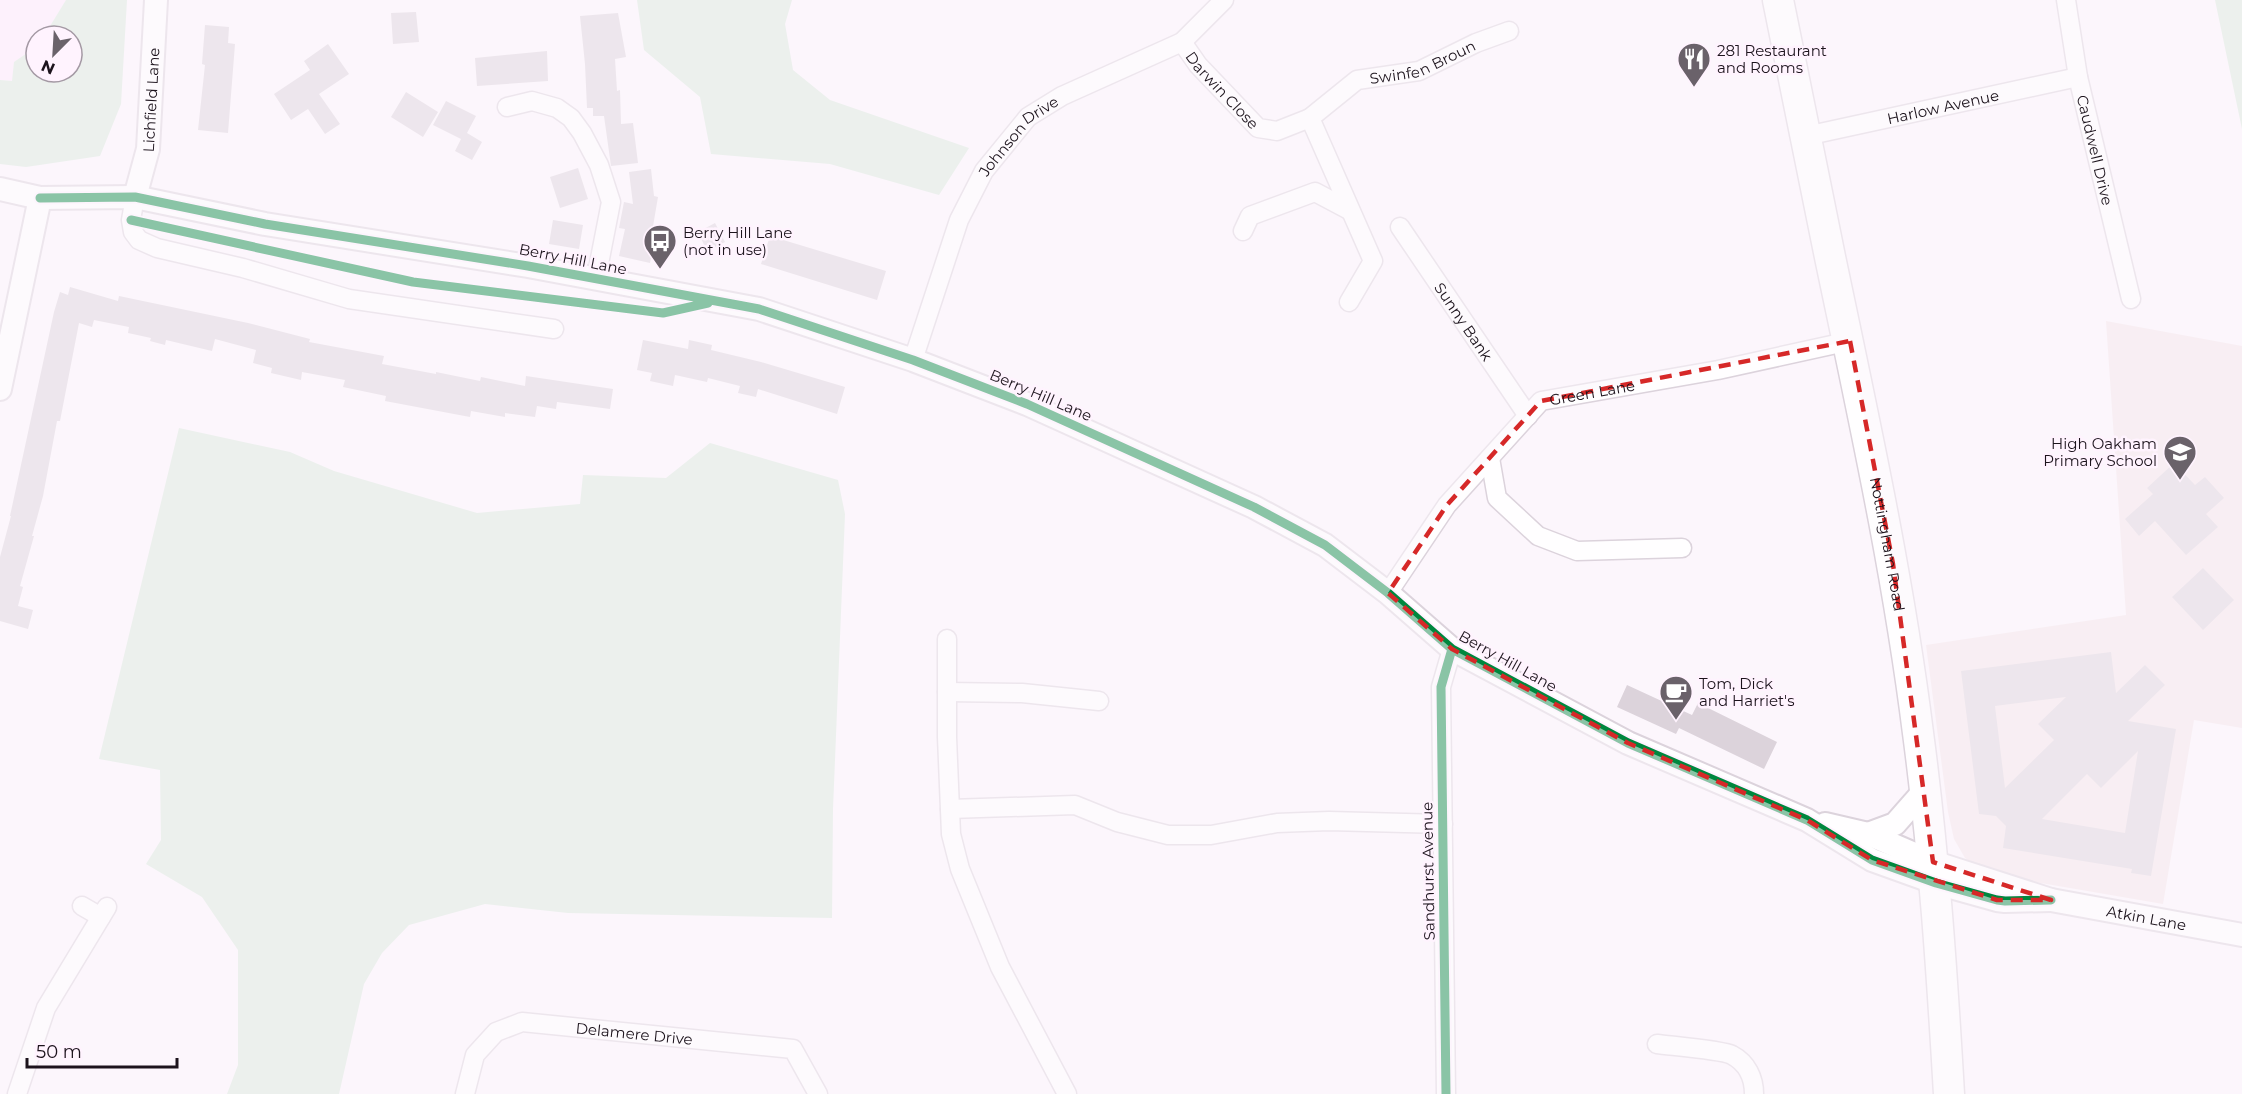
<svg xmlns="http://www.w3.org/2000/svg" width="2242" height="1094" font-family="Montserrat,sans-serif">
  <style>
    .built { fill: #feebfc }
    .education { fill: #f4e5e9 }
    .green { fill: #d9e9dc }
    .building { fill: #dcd3db; fill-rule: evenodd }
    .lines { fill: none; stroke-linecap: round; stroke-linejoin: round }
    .minor-casing { stroke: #dcd3dc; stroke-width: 21 }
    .tertiary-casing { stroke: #dcd3dc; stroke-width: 26 }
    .trunk-casing { stroke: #dcd3dc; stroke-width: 33 }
    .minor { stroke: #fffeff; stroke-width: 18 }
    .tertiary { stroke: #fffeff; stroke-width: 22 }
    .trunk { stroke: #fffeff; stroke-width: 30 }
    .cycleway-casing { stroke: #fff3fe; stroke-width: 13 }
    .cycleway { stroke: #00873e; stroke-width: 9 }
    .marked { fill: none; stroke: #d62828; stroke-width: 4.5; stroke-dasharray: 12 8; stroke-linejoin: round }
    .labels { text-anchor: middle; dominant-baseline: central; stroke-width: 5; stroke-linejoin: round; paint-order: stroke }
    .poi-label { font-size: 15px; fill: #1c131c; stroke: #fff3fe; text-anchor: start }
    .street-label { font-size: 15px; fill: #1c131c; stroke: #fff3fe }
  </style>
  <rect width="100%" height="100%" fill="#fcf6fc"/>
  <path class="built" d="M0,0H66L44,36H36V47L14,62L12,81L0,80Z"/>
  <path class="education" d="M2106,321L2242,346V728L2194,720L2163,904L2000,876L1982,870L1965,858L1954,839L1948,812L1926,645L2126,615Z"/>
  <path class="green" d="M66,0H127L121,104L100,156L26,167L0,164V80L12,81L14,62L36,47V72H72V36H44Z
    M637,0H792L785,24L793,70L830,100L969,148L939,195L830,164L711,154L700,97L644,50Z
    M2215,0H2242V129Z
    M179,428L290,452L334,471L477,513L580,504L583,475L666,478L710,443L838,480L845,514L833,809L832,918L568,913L485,904L409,925L382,953L364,984L339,1094H227L238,1065V950L202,897L146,864L161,840L160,770L99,759Z"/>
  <path class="building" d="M416,12L419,42L393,44L391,13Z
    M618,13L626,57L615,59L617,91L620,90L621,124L633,123L638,163L611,166L604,116H593V108H587L585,64L580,16Z
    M205,25L229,27L228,43L235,44L228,133L198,130L205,65L202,64Z
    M328,44L349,74L319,94L340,124L325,134L308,109L291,120L274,94L310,70L304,61Z
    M547,51L548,81L477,86L475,58Z
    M406,92L438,112L423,137L391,117Z
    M446,101L476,116L467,133L482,142L472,160L455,151L461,139L433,125Z
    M578,168L588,199L560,208L550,177Z
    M651,169L654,196L658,197L651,238L655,239L650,263L619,256L625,229L619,228L624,202L633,204L629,172Z
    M553,220L583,225L579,249L549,244Z
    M715,223L725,242L707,251L698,232Z
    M770,236L886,271L877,300L761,264Z
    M70,287L118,301L119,296L248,323L310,339L309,342L384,356L382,364L436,374V372L480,381L481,377L525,386L526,376L613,389L610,409L557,402L556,409L537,406L535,417L505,413V417L471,411L470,417L385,401L386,396L343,387L345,380L302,372L301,380L271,373L272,368L253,363L256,350L215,339L212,351L166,340L165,345L150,341L151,338L128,333L129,327L94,320L92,327L79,323L60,421H57L43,496L32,536H34L20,586L23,587L18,606L33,610L28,629L0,621V557L11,516H10L54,312L60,292L68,295Z
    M643,340L688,349L689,340L712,345L711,350L761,362L845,387L837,414L758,389L756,397L738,393L740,386L708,378L707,382L675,375L673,386L650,381L652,373L637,370Z
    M2174,463L2195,485L2205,477L2224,498L2206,514L2218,527L2186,555L2155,521L2139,536L2125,519L2153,494L2147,488Z
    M2203,568L2234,600L2203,630L2172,597Z
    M2111,652L2116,693L2145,665L2165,685L2128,721L2176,729L2151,876L2131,873L2132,869L2003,848L2006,826L1996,816L1979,814L1961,671ZM2066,697L2038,724L2054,740L2005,788L1995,706ZM2138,751L2125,833L2042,819L2087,774L2101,788Z
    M1627,685L1692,715L1698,703L1777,742L1764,769L1679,728L1676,734L1617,707Z"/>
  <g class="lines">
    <g class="minor-casing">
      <g id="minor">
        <path id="s1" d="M2066,0L2078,77L2131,299"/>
        <path id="s2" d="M1182,42L1198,65L1258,128L1277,131L1310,118L1373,261L1349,302"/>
        <path d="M507,107L532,101L557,108L571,118L582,133L599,165L611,202L596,279"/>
        <path id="s3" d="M1310,118L1357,80L1419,71L1476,43L1509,31"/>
        <path id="s4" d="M1806,136L2078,77"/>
        <path d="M135,197L131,220L133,232L139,240L157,248L243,268L349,299L554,329"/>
        <path id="s5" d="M1400,227L1528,416"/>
        <path d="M1243,231L1250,216L1315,192L1349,210"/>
        <path id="s6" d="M913,360L959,220L984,171L1028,117L1062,96L1182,42L1224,0"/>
        <path d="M1490,458L1497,498L1538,536L1577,551L1682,548"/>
        <path id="s7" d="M1388,593L1447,505L1541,401L1718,370L1850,341"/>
        <path d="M947,639V737L951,834L960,869L1000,967L1067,1094"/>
        <path d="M947,692L1022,693L1099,701"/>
        <path d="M950,809L1075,805L1117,822L1168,835H1211L1277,823L1329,821L1443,824"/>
        <path d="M82,906L101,917"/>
        <path d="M1657,1044C1672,1046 1722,1050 1732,1055C1747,1063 1754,1078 1754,1094"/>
        <path d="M17,1094L46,1008L107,907"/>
        <path id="s8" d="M465,1094L475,1055L496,1032L522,1022L793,1049L818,1094"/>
        <path d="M1446,1094L1441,687L1452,649"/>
      </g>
    </g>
    <g class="tertiary-casing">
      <g id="tertiary">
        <path d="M0,189L40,198L135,197L265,224L528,266L759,309L913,360L1027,404L1254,507L1325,545L1388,593L1452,649L1628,743L1807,820L1872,860L1936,883L1997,900L2005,901L2051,900"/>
        <path id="s9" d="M135,197L148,149L156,0"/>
        <path d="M0,389L40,198"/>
        <path id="s10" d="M1825,824L1868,834L1933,862L2051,900L2242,935"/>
        <path d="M1868,834L1895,824L1924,791"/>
      </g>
    </g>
    <g class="trunk-casing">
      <g id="trunk">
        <path id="s11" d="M1778,0C1796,85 1812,171 1830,257C1863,415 1898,573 1918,733C1934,853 1942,973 1949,1094"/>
      </g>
    </g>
    <use href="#minor" class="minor"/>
    <use href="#tertiary" class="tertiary"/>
    <use href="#trunk" class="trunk"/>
    <g class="cycleway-casing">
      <path id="cycleway" d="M40,198L135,197L265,224L528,266L759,309L913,360L1027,404L1254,507L1325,545L1388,593L1452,649L1628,743L1807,820L1872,860L1936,883L1997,900L2005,901L2051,900
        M131,220L413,282L663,313L708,303
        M1446,1094L1441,687L1452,649"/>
    </g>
    <use href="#cycleway" class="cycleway"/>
  </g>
  <path d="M0 0H2242V1094H0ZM1850,341L1893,564L1933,862L2051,900H1997L1872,860L1807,820L1628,743L1452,649L1388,593L1447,505L1541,401Z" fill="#fcf6fc" fill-opacity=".55" fill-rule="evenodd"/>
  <path class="marked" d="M1850,341L1893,564L1933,862L2051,900H1997L1872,860L1807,820L1628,743L1452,649L1388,593L1447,505L1541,401Z"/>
  <defs>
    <g id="restaurant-pin" transform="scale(1.725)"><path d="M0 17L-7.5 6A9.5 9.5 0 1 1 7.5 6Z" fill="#6a626a" stroke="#fff3fe"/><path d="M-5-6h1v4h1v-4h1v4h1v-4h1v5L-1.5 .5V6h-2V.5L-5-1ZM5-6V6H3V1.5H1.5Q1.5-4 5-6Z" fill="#fff"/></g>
    <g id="bus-pin" transform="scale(1.725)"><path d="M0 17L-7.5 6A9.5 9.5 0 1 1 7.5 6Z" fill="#6a626a" stroke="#fff3fe"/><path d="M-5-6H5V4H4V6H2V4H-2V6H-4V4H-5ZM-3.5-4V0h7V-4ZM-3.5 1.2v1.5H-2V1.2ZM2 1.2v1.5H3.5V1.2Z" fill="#fff"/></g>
    <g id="school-pin" transform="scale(1.725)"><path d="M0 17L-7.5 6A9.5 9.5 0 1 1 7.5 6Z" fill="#6a626a" stroke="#fff3fe"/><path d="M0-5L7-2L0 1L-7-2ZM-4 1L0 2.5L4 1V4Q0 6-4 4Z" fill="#fff"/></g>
    <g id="cafe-pin" transform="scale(1.725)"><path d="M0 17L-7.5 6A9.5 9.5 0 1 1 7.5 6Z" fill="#6a626a" stroke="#fff3fe"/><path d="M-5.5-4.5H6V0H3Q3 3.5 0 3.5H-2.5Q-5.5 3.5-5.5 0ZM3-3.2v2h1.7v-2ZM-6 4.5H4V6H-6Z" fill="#fff"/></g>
  </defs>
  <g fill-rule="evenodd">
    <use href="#restaurant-pin" x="1694" y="59"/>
    <use href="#bus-pin" x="660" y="241"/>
    <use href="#school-pin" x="2180" y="452"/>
    <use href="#cafe-pin" x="1676" y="692"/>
  </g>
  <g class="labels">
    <g class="poi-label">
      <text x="1717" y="50">281 Restaurant<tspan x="1717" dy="17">and Rooms</tspan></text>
      <text x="683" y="232">Berry Hill Lane<tspan x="683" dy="17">(not in use)</tspan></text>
      <text x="2157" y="443" text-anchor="end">High Oakham<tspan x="2157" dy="17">Primary School</tspan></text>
      <text x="1699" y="683">Tom, Dick<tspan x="1699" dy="17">and Harriet's</tspan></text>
    </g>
    <g class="street-label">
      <text stroke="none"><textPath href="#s3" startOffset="129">Swinfen Broun</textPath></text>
      <text stroke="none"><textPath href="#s2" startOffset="63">Darwin Close</textPath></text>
      <text stroke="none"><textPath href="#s9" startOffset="99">Lichfield Lane</textPath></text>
      <text stroke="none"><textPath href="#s4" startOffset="140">Harlow Avenue</textPath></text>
      <text stroke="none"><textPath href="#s6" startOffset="252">Johnson Drive</textPath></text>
      <text stroke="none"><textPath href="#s1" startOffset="153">Caudwell Drive</textPath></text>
      <text transform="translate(573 259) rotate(11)">Berry Hill Lane</text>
      <text stroke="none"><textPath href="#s5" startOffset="114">Sunny Bank</textPath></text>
      <text stroke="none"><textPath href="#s7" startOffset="298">Green Lane</textPath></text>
      <text transform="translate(1041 395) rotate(23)">Berry Hill Lane</text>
      <text stroke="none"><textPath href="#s11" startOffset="555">Nottingham Road</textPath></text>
      <text transform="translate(1508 661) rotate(29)">Berry Hill Lane</text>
      <text transform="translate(1428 871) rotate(-91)">Sandhurst Avenue</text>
      <text stroke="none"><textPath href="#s10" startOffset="336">Atkin Lane</textPath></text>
      <text stroke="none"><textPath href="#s8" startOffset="212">Delamere Drive</textPath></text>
    </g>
  </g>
  <g transform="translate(54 54) rotate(204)"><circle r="28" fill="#fff3fe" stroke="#a499a4" stroke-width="1.5"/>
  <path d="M0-4.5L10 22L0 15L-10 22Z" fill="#6a626a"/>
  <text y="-9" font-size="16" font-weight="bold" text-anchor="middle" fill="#1c131c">N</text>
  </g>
  <path d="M27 1058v9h150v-9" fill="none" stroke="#1c131c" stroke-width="3"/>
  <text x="36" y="1058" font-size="18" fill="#1c131c" stroke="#fff3fe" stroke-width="4.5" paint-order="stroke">50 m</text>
</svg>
